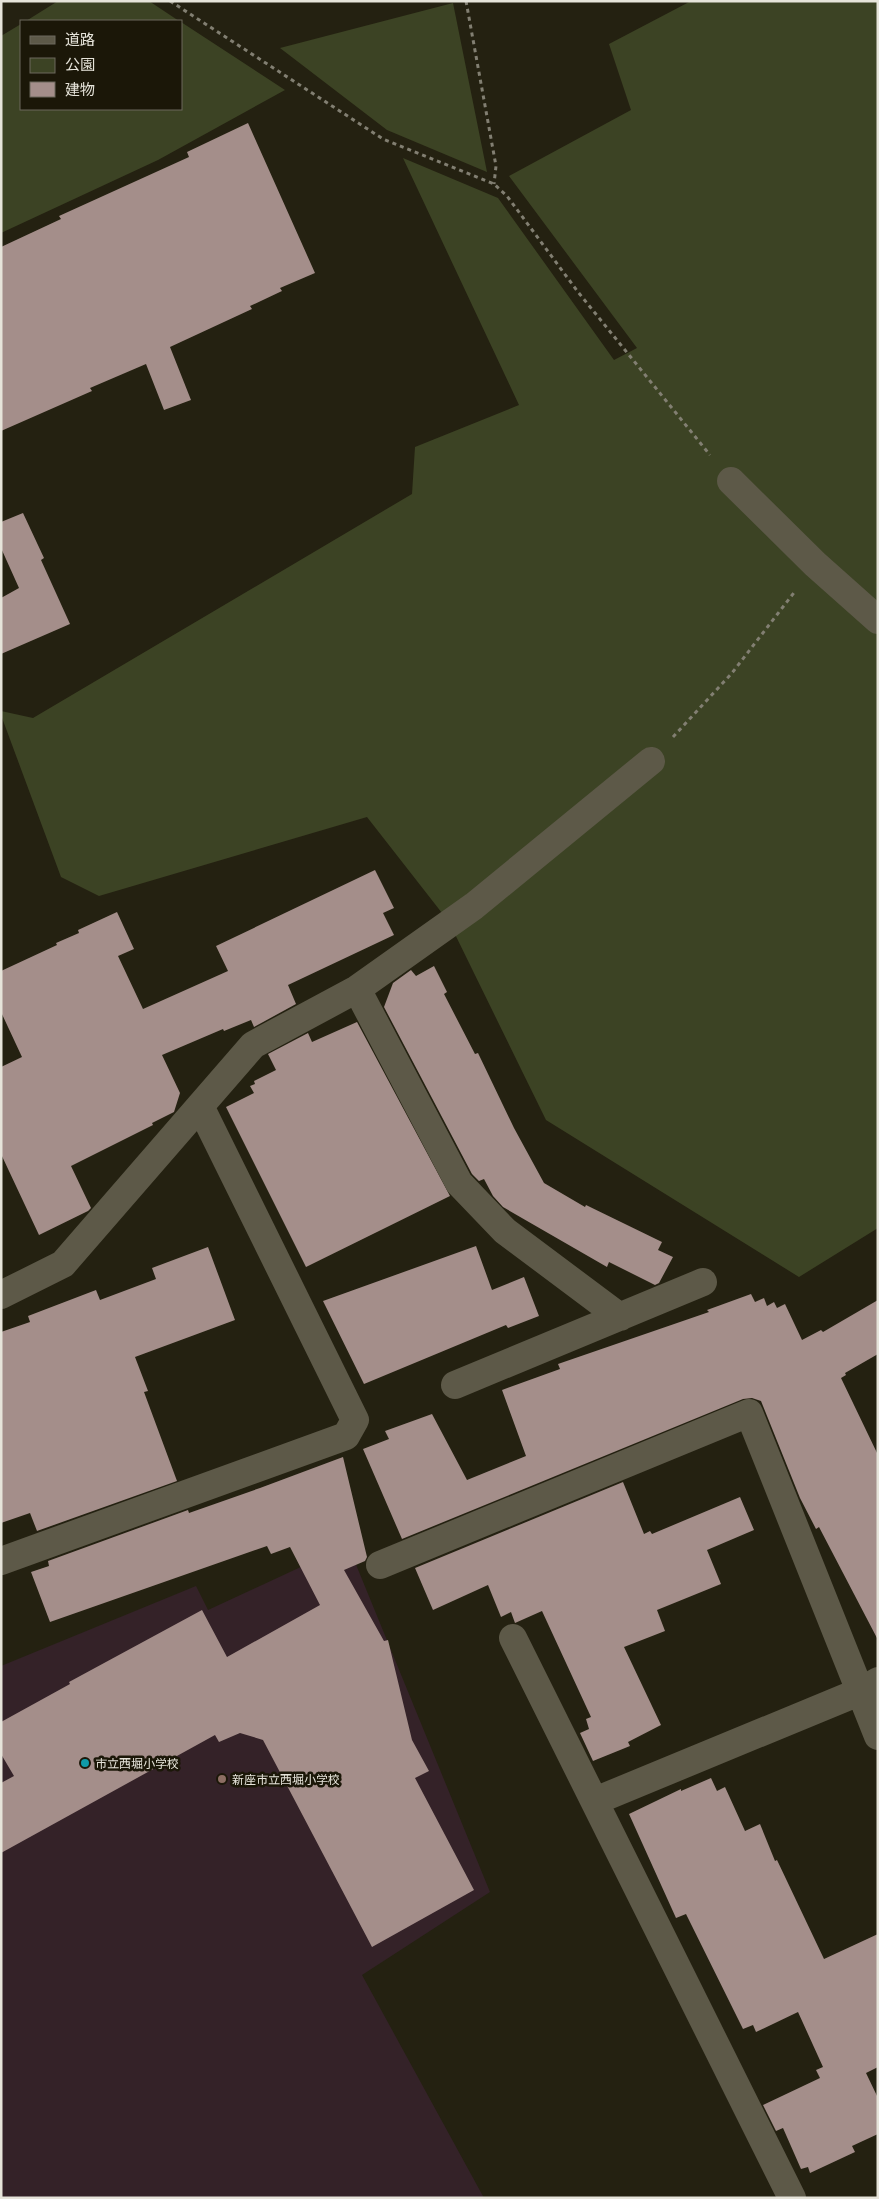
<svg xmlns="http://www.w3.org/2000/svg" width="879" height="2199" font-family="'Noto Serif','Noto Sans JP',serif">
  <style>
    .education { fill: #342228 }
    .green { fill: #3c4324 }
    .building { fill: #a48e8a }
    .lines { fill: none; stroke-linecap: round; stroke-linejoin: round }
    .path { stroke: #827f72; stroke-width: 3; stroke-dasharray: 4 4; stroke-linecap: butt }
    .minor { stroke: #5d5948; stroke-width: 28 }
    .culture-dot { fill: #0f9aa8; stroke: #1b1708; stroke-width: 2 }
    .education-dot { fill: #8d6e63; stroke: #1b1708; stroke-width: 2 }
    .labels { text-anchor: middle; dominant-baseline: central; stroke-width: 5; stroke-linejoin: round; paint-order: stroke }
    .poi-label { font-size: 12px; fill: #e6e4da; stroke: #1b1708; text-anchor: start }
  </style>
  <rect width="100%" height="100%" fill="#242111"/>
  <path class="education" d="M348,1545L490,1892L362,1975L484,2198H1V1666L196,1586L208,1610Z"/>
  <path class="green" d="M58,1H149L179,21H26Z
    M691,1H878V1228L799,1277L546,1120L449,922L367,817L99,896L61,877L1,715V711L33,718L412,494L415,447L519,405L403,158L498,198L614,360L637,348L509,176L631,110L609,44Z
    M453,3L487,172L387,130L280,48Z
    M181,22L285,90L158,160L1,233V36L21,24V109H181Z"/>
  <path class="building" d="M248,123L315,273L280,288L282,291L250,306L252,309L170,347L191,400L164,410L146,364L90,388L92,391L1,431V247L61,219L59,216L189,157L187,152Z
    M23,513L44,558L41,560L70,624L1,654V598L19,588L1,548V522Z
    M375,870L394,908L383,913L394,935L288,985L296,1004L254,1027L251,1020L224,1031L223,1029L162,1055L180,1093L174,1112L152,1123L153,1125L71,1166L91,1208L88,1211L39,1235L1,1154V1067L22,1057L1,1012V971L57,945L56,943L79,933L78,930L117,912L134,949L118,956L143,1009L228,971L216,946Z
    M434,966L447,992L444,994L475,1054L478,1053L514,1128L544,1183L585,1207L586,1205L662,1242L658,1250L673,1257L659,1283L655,1285L609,1262L607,1267L503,1207L493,1196L484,1179L479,1181L472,1174L384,1007L393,983L411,970L416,976Z
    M357,1022L450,1196L306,1267L226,1107L254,1093L250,1086L255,1084L254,1081L276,1070L268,1054L308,1033L312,1042Z
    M476,1246L492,1290L524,1277L539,1316L508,1328L506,1325L364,1384L323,1301Z
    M208,1247L235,1320L135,1357L148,1391L144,1392L177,1481L37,1531L30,1513L1,1523V1332L30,1322L28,1316L96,1290L100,1300L156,1279L152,1268Z
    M751,1294L755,1302L764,1298L767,1306L774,1302L777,1308L785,1304L802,1340L821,1330L823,1332L878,1300V1354L845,1373L846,1375L841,1378L878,1455V1640L819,1527L816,1529L800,1498L761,1401L752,1398L743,1399L402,1539L363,1449L389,1439L385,1431L432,1414L467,1480L526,1456L502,1390L560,1369L558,1364L709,1312L707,1310Z
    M343,1457L367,1557L365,1561L344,1570L384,1641L388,1640L412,1740L429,1771L415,1778L474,1890L372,1947L263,1740L240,1733L219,1742L215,1735L1,1853V1783L14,1776L1,1754V1722L70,1684L69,1682L202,1610L227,1657L320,1605L290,1547L271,1554L267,1546L50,1622L31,1572L49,1566L48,1561L188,1510L189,1513L260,1488Z
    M623,1482L644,1534L650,1531L652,1534L740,1497L754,1530L707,1550L721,1584L657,1610L665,1631L624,1647L661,1725L628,1742L630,1746L593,1761L580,1733L589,1729L586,1719L591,1717L542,1611L515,1623L511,1612L501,1617L488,1585L433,1610L415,1568Z
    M711,1778L717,1791L725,1787L745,1831L760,1824L775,1861L777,1860L824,1959L878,1934V2067L866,2073L878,2098V2134L852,2146L855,2152L810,2173L808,2167L801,2169L783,2128L776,2131L763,2105L820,2078L816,2070L823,2067L798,2012L756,2032L753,2025L743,2029L686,1914L676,1918L629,1814L681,1789V1791Z"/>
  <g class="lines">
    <path class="path" d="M170,1L383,139L494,184L507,196L578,292L710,455
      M466,1L496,166L494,184
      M673,737L732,673L796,590"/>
    <path class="minor" d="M731,481L815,564L878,620
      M357,989L459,1183L505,1231L620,1317
      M1,1295L63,1264L253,1045L357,989L474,906L651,761
      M455,1385L703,1282
      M1,1561L346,1436L355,1420L200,1106
      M380,1565L749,1413L878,1736
      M513,1638L792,2198
      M595,1801L859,1692L878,1681"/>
  </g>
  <circle class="culture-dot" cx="85" cy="1763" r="5"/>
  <circle class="education-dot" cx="222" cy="1779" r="5"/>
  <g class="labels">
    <g class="poi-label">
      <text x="95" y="1763">市立西堀小学校</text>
      <text x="232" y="1779">新座市立西堀小学校</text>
    </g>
  </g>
  <rect width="879" height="2199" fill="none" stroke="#e6e4da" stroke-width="5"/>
  <rect x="20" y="20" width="162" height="90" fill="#1b1708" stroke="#6c695c"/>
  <rect x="30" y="36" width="25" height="8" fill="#5d5948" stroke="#6c695c"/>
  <text x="65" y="45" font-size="15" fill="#e6e4da">道路</text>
  <rect x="30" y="58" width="25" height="15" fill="#3c4324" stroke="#6c695c"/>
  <text x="65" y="70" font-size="15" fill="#e6e4da">公園</text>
  <rect x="30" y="82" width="25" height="15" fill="#a48e8a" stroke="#6c695c"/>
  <text x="65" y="95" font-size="15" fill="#e6e4da">建物</text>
</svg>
